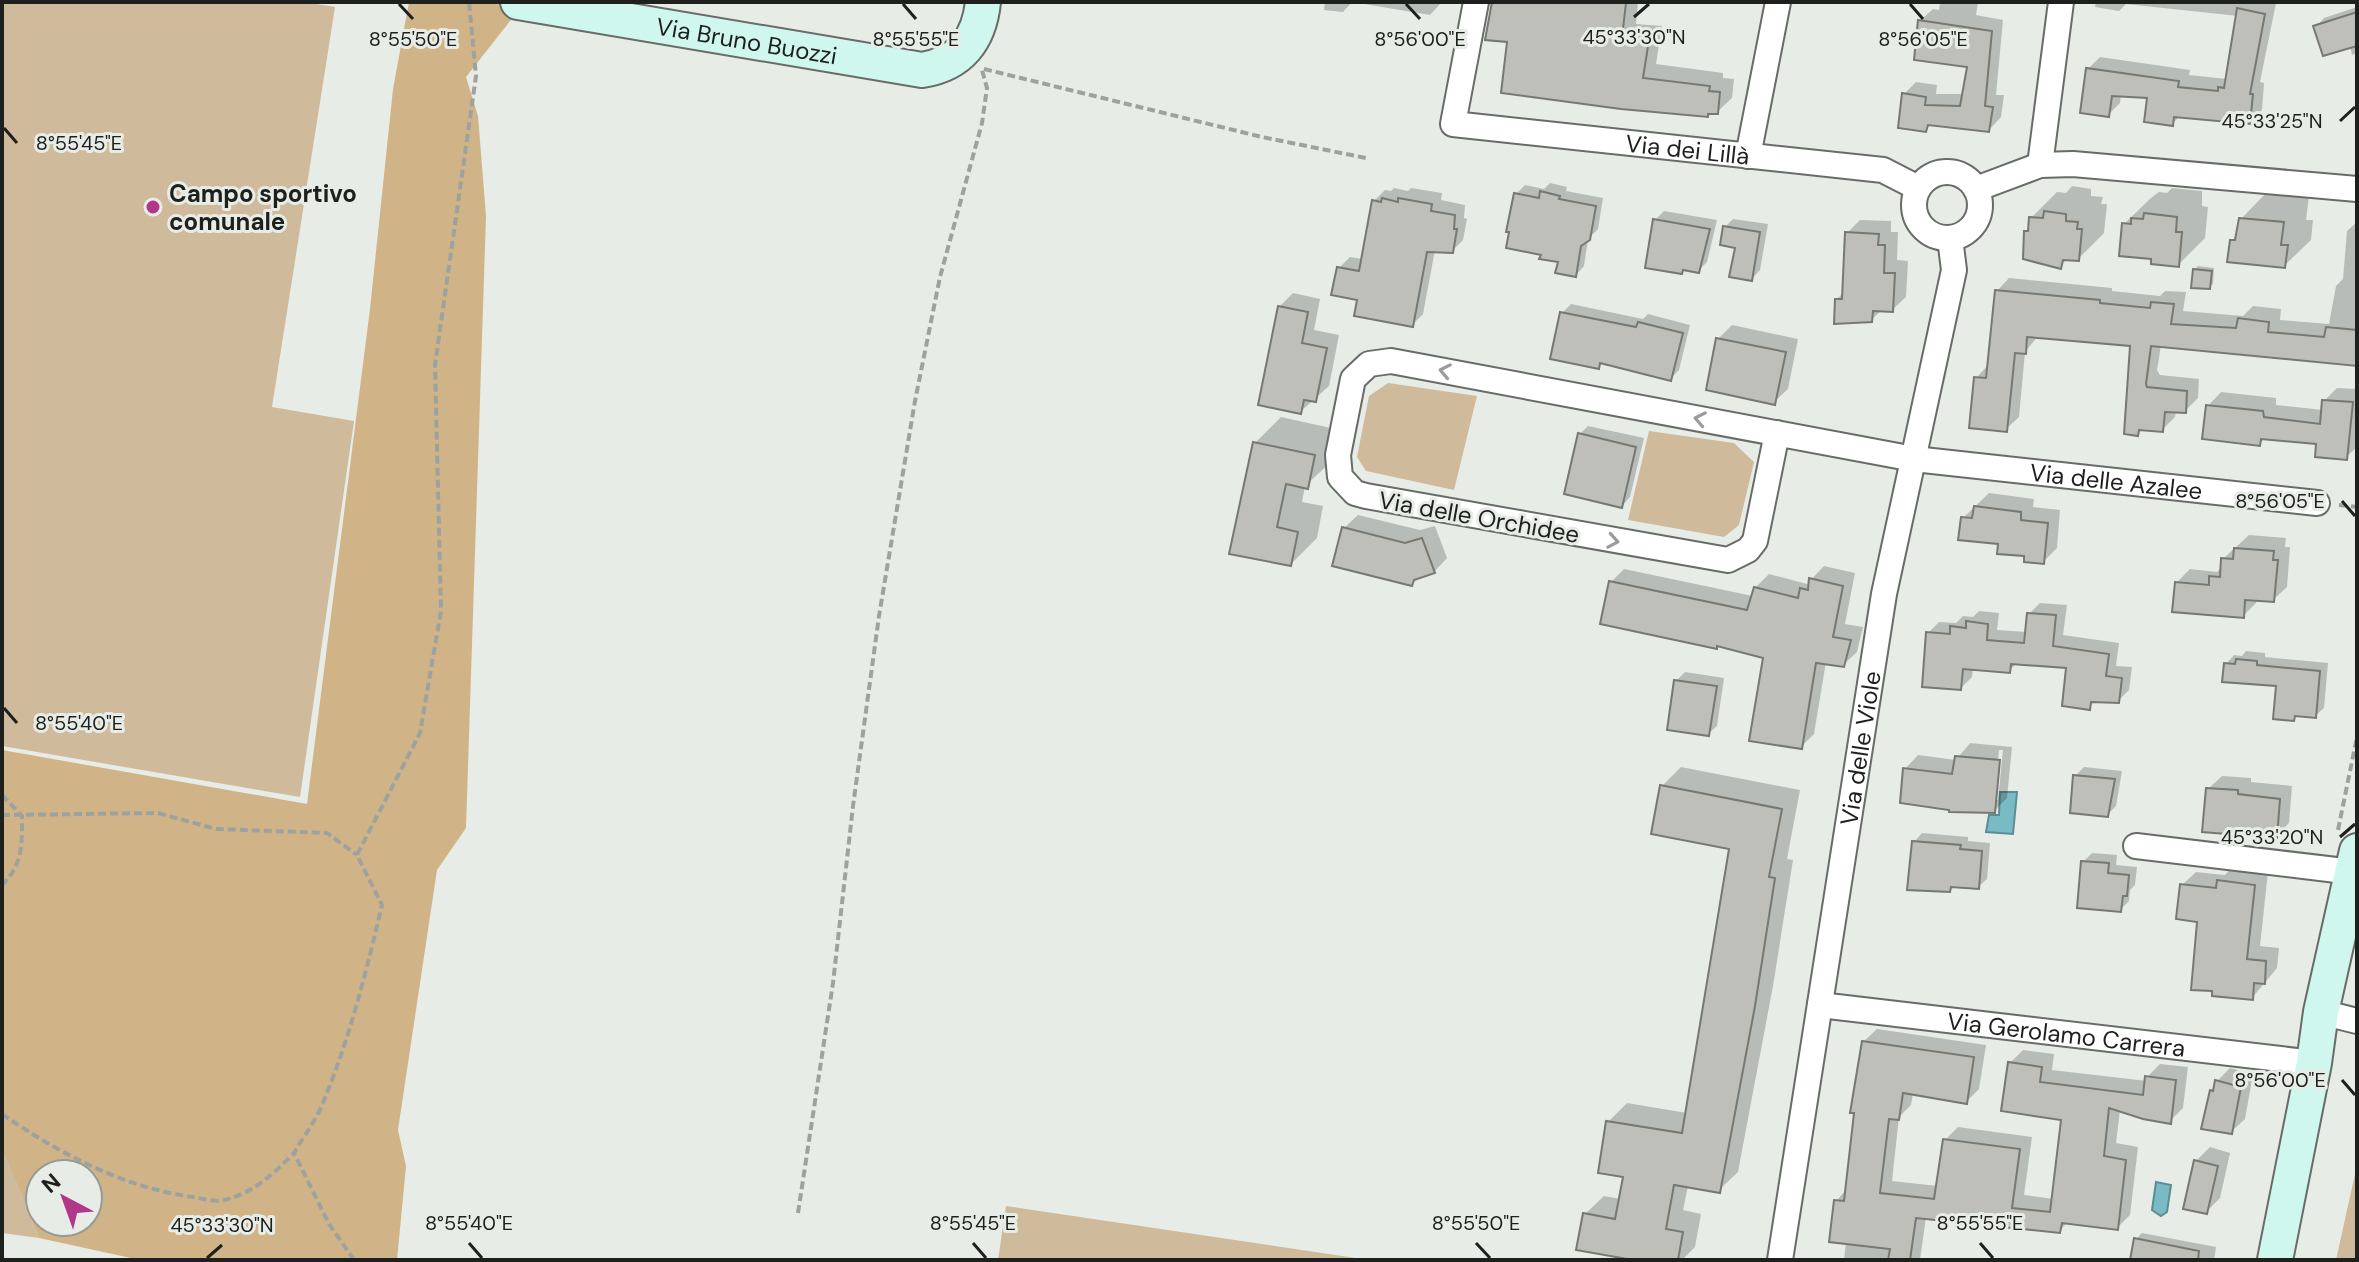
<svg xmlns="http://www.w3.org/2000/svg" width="2359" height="1262" font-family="'DM Sans',sans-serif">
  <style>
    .green { fill: #cfbb9b }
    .forest { fill: #d0b487; fill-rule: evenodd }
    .water { fill: #79bbc5; stroke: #5e8c93; stroke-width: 2 }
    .shadow { fill: #0003; fill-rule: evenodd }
    .building { fill: #bebfb8; stroke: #777871; stroke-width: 2 }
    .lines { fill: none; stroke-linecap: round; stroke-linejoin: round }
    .street-casing { stroke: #686c68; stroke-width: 28 }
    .secondary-casing { stroke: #686c68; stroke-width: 38 }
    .path { stroke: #9ea29e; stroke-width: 4; stroke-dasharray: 8 4; stroke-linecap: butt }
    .street { stroke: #fff; stroke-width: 24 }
    .secondary { stroke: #cff7ee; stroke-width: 34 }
    .oneway { stroke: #9a9b9a }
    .ticks { fill: none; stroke: #1e201e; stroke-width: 3 }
    .poi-dot { fill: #b1378a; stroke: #e7ece6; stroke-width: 3 }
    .labels { text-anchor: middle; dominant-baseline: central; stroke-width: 6; stroke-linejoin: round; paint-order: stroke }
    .street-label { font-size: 24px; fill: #1e201e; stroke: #e7ece6 }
    .poi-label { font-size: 24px; font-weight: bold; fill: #1e201e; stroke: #e7ece6; text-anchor: start }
    .ticks-label { font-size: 20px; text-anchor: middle; fill: #1e201e; stroke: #e7ece6; stroke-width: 6; stroke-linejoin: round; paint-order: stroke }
  </style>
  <rect width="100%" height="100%" fill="#e7ece6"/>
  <path class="green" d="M2,2H304L335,7L272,407L354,421L300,797L2,746Z
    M1388,383L1477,396L1454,490L1366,471L1357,457L1369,396Z
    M1649,431L1734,443L1754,462L1739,525L1724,537L1628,520Z
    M2,1153L5,1154L39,1238L2,1233Z
    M2357,1165V1260H2336Z
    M1006,1206L1369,1260H998Z"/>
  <path class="forest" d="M409,2H525L466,77L478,116L486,216L466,828L437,870L398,1130L406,1166L397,1260H140L39,1238L5,1155L2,1153V750L307,804L370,309L393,89ZM40,1174H88V1222H40Z"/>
  <path class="water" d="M2000,792H2017L2013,834L1986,832L1989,815H1999Z
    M2156,1182L2171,1185L2167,1212L2161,1216L2152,1210Z"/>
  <path class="shadow" d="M1325,2H1442L1430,15L1352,2L1343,12L1324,10Z
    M1494,2H1638L1636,24L1662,26L1656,64L1723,73V78L1734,79L1732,98L1717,112H1710L1707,115L1510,41L1487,38Z
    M1940,2H1978L1976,15L2003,20L1996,95H2004L2001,117L1989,130L1932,123L1926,130L1904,94L1916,82L1937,85L1936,94H1964L1969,65L1920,21L1933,9L1939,10Z
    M2096,2L2276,3L2260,82L2264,83L2262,110L2250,122L2181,115L2172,124L2149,96L2121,94L2120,103L2108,115L2088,69L2100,57L2190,70L2189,75L2227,79L2238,16L2126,4L2119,11L2095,7Z
    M2357,7V53L2352,55L2350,46L2316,27L2324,18Z
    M1550,183L1567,187L1566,191L1603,198L1598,229L1588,239L1584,266L1576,275L1560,261L1516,194L1525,185L1544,189Z
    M2072,186L2091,189V196L2103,197L2101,204H2107L2104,233L2078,259L2068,258L2060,266L2026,232L2030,228L2031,218L2057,192L2066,193Z
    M1394,188L1408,191L1411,188L1442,193L1441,200L1465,205L1464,218L1467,219L1463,240L1452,251L1435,250L1423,314L1412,325L1359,298L1339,268L1350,257L1363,259L1374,201L1385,190L1391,191Z
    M2172,188L2202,191V206L2208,207L2205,238L2178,265L2153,257L2124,224L2151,198L2159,192L2167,193Z
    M2267,192L2309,196L2306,220H2313L2311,240L2284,266L2232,241L2238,234L2241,219Z
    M1664,211L1717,220L1707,262L1698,271L1685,269L1681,272L1655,220Z
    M1733,219L1768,224L1760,270L1752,279L1725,227Z
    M1860,220L1891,221V232H1898L1897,260L1908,261L1906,297L1892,310H1882L1871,320L1837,299L1844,292L1847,233Z
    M2357,222V364L2161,345L2157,370L2160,375L2199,379L2198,398L2185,411H2176L2175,417L2162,430L2142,429L2137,434L2132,344L2038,336L2025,352L2019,417L2006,429L1976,378L1989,364L1997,291L2009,278L2112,288V291L2160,296L2165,291L2186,292L2183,311L2243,316L2253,306L2281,309L2280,320L2329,324L2336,286L2343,279L2347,231Z
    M2198,266L2214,268L2213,284L2209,287L2194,270Z
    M1293,293L1320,299L1314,330L1339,335L1329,386L1300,412L1279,307Z
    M1571,304L1643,319L1648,314L1690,325L1679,370L1670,379L1603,362L1598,367L1562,313Z
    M1732,325L1798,339L1788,389L1774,402L1718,339Z
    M2337,388L2357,389V447L2346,457L2318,443L2266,437L2259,444L2208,406L2221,392L2276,398V405L2323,410L2324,401Z
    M1281,417L1340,430L1333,460L1305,486L1302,502L1323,506L1317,538L1291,564L1232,552L1255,443Z
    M1588,426L1644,438L1630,497L1622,506L1580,434Z
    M1989,493L2034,499L2033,507L2060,510L2057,548L2043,562L1963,518Z
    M1358,515L1420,530L1435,526L1447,558L1434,572L1420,576L1412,584L1344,528Z
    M2249,535L2286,538L2285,547H2290L2287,587L2273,600L2257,599L2256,603L2243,616L2176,583L2190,569L2217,572L2223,566V559Z
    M1824,566L1855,573L1845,624L1863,627L1857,652L1843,665L1826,662L1814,734L1801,747L1766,657L1611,582L1624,569L1753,596L1755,588L1769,574L1807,584Z
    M2040,603L2067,605L2063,635L2119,643L2116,666L2132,667L2129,690L2118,701L2096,700L2089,707L2068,666L2018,662L2010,670L1973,667L1972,677L1961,688L1928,633L1939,622L1956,623L1963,616L1973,617L1979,611L1999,613L1997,630L2027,632L2029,614Z
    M2246,651L2265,653V657L2328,663L2324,708L2315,716L2298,714L2294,719L2278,684L2226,664L2234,655L2242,656Z
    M1685,672L1724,678L1717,726L1708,734L1676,681Z
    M1970,743L2012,747L2007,798L1994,811L1905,769L1918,755L1956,760ZM1999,750H2003L1998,800H1994Z
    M1681,767L1800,790L1787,859L1793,860L1773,986L1738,1172L1719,1190L1688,1186L1683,1210L1701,1214L1695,1247L1682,1260H1633L1585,1214L1604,1196L1621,1199L1625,1175L1608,1122L1627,1103L1687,1113L1731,848L1662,786Z
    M2084,767L2122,771L2116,806L2107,815L2075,776Z
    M2222,776L2251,778V782L2292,786L2289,823L2276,836L2208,789Z
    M1922,833L1968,837V841L1990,843L1987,879L1978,887L1954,885L1950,890L1914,842Z
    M2092,853L2117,855L2116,865L2137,867L2135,885L2130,890L2129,901L2120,910L2083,862Z
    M2232,867L2268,872L2260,946L2279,948L2277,968L2252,998L2199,920L2182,885L2196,872L2225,875Z
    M1877,1029L1986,1045L1979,1089L1966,1102L1913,1093L1911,1105L1899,1117L1892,1181L1938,1186L1945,1140L1958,1127L2032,1137L2024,1195L2054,1199L2064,1118L2010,1063L2023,1050L2054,1054L2052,1070L2147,1081V1077L2160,1064L2188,1067L2183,1108L2170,1121L2120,1110L2116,1143L2138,1147L2130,1215L2117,1228L2068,1222L2059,1231L1926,1217L1920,1260H1844L1846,1242L1836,1201L1847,1189L1863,1042Z
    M2230,1068L2253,1074L2245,1119L2231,1132L2212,1091L2217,1081Z
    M2210,1147L2230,1153L2220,1198L2206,1212L2196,1161Z
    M2142,1233L2216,1247L2214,1260H2132L2136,1239Z"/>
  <path class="building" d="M1492,2L1626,3L1622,37L1649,40L1643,78L1710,86L1709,91L1720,92L1718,114H1708V117L1621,109L1501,93L1507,42L1485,40Z
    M2237,8L2265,14L2250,94H2253L2250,124L2174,117L2173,126L2144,122L2147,98L2112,96L2109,117L2080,113L2086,68L2179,81L2178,87L2218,91V87L2224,88Z
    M2357,12V46L2323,56L2313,26Z
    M1918,20L1992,31L1985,106L1993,107L1989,132L1928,125L1926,132L1898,128L1902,93L1926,97L1925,105L1960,106L1967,67L1914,60Z
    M1540,191L1560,196L1559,199L1596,206L1590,240L1581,246L1576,277L1555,273L1558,262L1539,259L1541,255L1506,248L1509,232H1506L1514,193L1539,198Z
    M1382,198L1398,202V198L1432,204L1431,211L1455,215L1454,229H1457L1453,253L1427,252L1413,327L1354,316L1357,300L1331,295L1337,267L1359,271L1372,200L1381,202Z
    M2044,211L2066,214V221L2078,222L2077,229H2082L2079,261L2063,260L2061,269L2023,259L2024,231H2028L2029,217L2043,218Z
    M2144,213L2177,217L2176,232H2182L2179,267L2151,264V259L2119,256L2122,223L2131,224V218L2143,219Z
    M2239,218L2284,222L2281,245H2288L2285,268L2227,262L2230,240H2235Z
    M1653,219L1710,229L1699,273L1683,270L1682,274L1645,268Z
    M1723,226L1760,232L1752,281L1729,277L1735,248L1720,245Z
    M1845,232L1879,234L1878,245H1885L1884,273H1895L1893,312L1873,311L1872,322L1834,324L1835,299H1842Z
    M2193,269L2212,271L2210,289L2191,288Z
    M1995,290L2100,300V303L2150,308L2151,302L2174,304L2171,324L2236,328L2238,318L2269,322L2268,332L2324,337L2326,327L2357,330V366L2151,346L2146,384L2147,387L2187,391L2186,413L2165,412L2163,432L2139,430L2138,436L2124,434L2130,346L2027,337L2026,354L2015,353L2007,432L1969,428L1974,377L1986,378Z
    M1278,306L1308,312L1302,343L1327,348L1316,402L1304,400L1301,414L1258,405Z
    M1560,312L1636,327L1638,322L1683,333L1671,381L1600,363L1599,369L1550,359Z
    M1716,338L1786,352L1775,405L1706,390Z
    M2322,400L2353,402L2347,460L2315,457L2316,444L2261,439L2260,446L2202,439L2206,405L2263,411L2264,417L2320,424Z
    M1578,433L1636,447L1622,508L1564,494Z
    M1253,442L1315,455L1308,489L1286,484L1277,527L1298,532L1291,566L1229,554Z
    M1974,506L2021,512V520L2048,523L2044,564L2024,562V556L1997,554L1998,544L1958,540L1961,517L1972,518Z
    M1342,527L1405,543L1422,538L1435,573L1414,580L1412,586L1332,566Z
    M2234,548L2274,551L2273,560H2278L2274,602L2245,600L2244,618L2172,612L2175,582L2209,585V576L2220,577L2221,558L2233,559Z
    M1809,578L1843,586L1833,637L1851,640L1844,667L1816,663L1802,749L1749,741L1763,658L1717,646V649L1600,624L1609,581L1747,610L1754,587L1798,598L1800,588L1808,590Z
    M2027,613L2056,615L2053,646L2109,654L2106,676L2122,678L2119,703L2091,702L2090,710L2062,706L2066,668L2011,664L2010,673L1963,669L1961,690L1922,687L1926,632L1950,634V626L1966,628V621L1988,624L1987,640L2024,643Z
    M2236,659L2257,661V665L2320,671L2316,718L2295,716L2294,721L2273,719L2276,686L2222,682L2224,663L2235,664Z
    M1674,680L1717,686L1709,736L1667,730Z
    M1955,756L2000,760L1995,813L1949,812V810L1900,803L1903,768L1952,774Z
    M2073,775L2115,779L2108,817L2070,813Z
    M1660,785L1782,809L1769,877L1775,878L1755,1006L1720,1193L1674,1185L1666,1229L1683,1232L1678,1260H1633L1576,1250L1583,1213L1615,1219L1623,1177L1598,1173L1606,1121L1682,1133L1729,849L1651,834Z
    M2206,788L2238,790V794L2280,799L2277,838L2202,832Z
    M1912,841L1961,845L1960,849L1982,851L1979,889L1951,887L1950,892L1907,890Z
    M2081,861L2109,863L2108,873L2129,875L2127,896H2123L2121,912L2077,908Z
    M2217,880L2255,885L2247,959L2266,961L2265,984L2254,983L2253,1000L2212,996V991L2191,990L2197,922L2176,919L2180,884L2216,888Z
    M1862,1041L1974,1057L1967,1104L1903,1093L1899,1120L1889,1119L1880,1193L1934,1199L1943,1139L2020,1149L2012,1208L2050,1212L2061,1120L2001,1111L2008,1062L2042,1067L2040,1082L2143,1095L2145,1076L2176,1080L2171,1124L2143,1119L2109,1108L2104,1156L2126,1160L2118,1230L2062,1223L2060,1233L1916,1218L1910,1260H1888L1890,1249L1829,1242L1834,1200L1844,1201L1854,1113H1850Z
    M2215,1080L2241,1087L2232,1134L2201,1129L2210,1090L2213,1091Z
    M2194,1160L2218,1166L2207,1214L2183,1209Z
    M2134,1238L2199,1251L2198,1260H2130Z"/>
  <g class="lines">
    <g class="street-casing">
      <g id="street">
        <path id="s1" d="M1476,2L1453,124L1883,170L1918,188"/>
        <path d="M1748,156L1778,2"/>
        <path d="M2040,165L2061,2"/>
        <circle cx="1947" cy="205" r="33"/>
        <path d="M1976,189L2040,165L2073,164L2357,189"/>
        <path id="s2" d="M1777,433L1755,541L1748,550L1728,560L1366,496L1355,493L1340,477L1338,455L1353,379L1369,364L1391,361L1914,459L2317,503"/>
        <path d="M2136,846L2353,872"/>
        <path id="s3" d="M1820,1005L2314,1063"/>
        <path d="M2321,1012L2357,1021"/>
        <path id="s4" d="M1780,1260L1884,594L1954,270L1950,238"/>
      </g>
    </g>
    <g class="secondary-casing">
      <g id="secondary">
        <path id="s5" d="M518,2L922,70C960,64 979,40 983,2"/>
        <path d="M2275,1260L2314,1063L2321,1012L2357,851"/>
      </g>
    </g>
    <path class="path" d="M984,69L1262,137L1366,158
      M2339,505L2357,507
      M2,795L22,816C22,844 23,865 2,885
      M2,815L158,813L216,829L327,833L357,855
      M2338,830L2357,737
      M2,1114C58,1153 125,1188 193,1197C203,1199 215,1202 224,1200C254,1193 273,1174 294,1153
      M798,1213L833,983L853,806L879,616L915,401L940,277L982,123L987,88L982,70
      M354,1260L329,1224L294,1153C303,1137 315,1122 322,1105C349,1041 366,973 382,905L357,855L420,733L441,611L435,365L476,76L469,2"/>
    <use href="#street" class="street"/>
    <use href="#secondary" class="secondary"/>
  </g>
  <defs><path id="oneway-chevron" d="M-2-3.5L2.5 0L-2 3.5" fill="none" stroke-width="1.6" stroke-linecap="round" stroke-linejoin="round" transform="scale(2)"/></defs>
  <g class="oneway">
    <use href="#oneway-chevron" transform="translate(1445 371) rotate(-169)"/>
    <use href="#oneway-chevron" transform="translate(1700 419) rotate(-169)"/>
    <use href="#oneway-chevron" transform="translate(1613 541) rotate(10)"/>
  </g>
  <path class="ticks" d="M399,4L413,19M903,4L916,19M1406,4L1420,19M1910,4L1923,19M1634,17L1649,4M2340,121L2355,107M4,128L17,143M2342,501L2355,516M4,708L17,723M2340,837L2355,824M2342,1080L2355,1095M469,1243L482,1258M973,1243L986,1258M1476,1243L1490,1258M1980,1243L1993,1258M207,1258L222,1245"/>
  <circle class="poi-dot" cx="153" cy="207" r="8"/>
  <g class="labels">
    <g class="street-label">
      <text stroke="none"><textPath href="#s5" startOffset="232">Via Bruno Buozzi</textPath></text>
      <text stroke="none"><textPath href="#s1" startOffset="360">Via dei Lillà</textPath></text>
      <text stroke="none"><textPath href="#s2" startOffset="1424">Via delle Azalee</textPath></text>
      <text transform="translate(1479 517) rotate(10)">Via delle Orchidee</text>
      <text stroke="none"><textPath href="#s4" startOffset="518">Via delle Viole</textPath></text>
      <text stroke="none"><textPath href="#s3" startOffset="248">Via Gerolamo Carrera</textPath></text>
    </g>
    <g class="poi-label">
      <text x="169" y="193">Campo sportivo<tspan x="169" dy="28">comunale</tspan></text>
    </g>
  </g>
  <g class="ticks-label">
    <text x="1634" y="44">45°33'30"N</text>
    <text x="1923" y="46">8°56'05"E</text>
    <text x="413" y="46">8°55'50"E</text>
    <text x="916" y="46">8°55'55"E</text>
    <text x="1420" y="46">8°56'00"E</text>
    <text x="2272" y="128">45°33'25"N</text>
    <text x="79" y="150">8°55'45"E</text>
    <text x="2280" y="508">8°56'05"E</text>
    <text x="79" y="730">8°55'40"E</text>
    <text x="2272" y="844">45°33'20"N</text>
    <text x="2280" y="1087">8°56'00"E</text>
    <text x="469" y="1230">8°55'40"E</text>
    <text x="973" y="1230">8°55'45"E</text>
    <text x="1476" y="1230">8°55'50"E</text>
    <text x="1980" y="1230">8°55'55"E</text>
    <text x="222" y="1232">45°33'30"N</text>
  </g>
  <rect width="2359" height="1262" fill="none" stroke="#1e201e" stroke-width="8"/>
  <g transform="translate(64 1198) rotate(319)"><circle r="38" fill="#e7ece6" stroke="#979a96" stroke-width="2"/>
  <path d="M0-6L14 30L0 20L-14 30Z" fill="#b1378a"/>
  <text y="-12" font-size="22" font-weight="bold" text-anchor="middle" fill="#1e201e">N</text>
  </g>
</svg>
